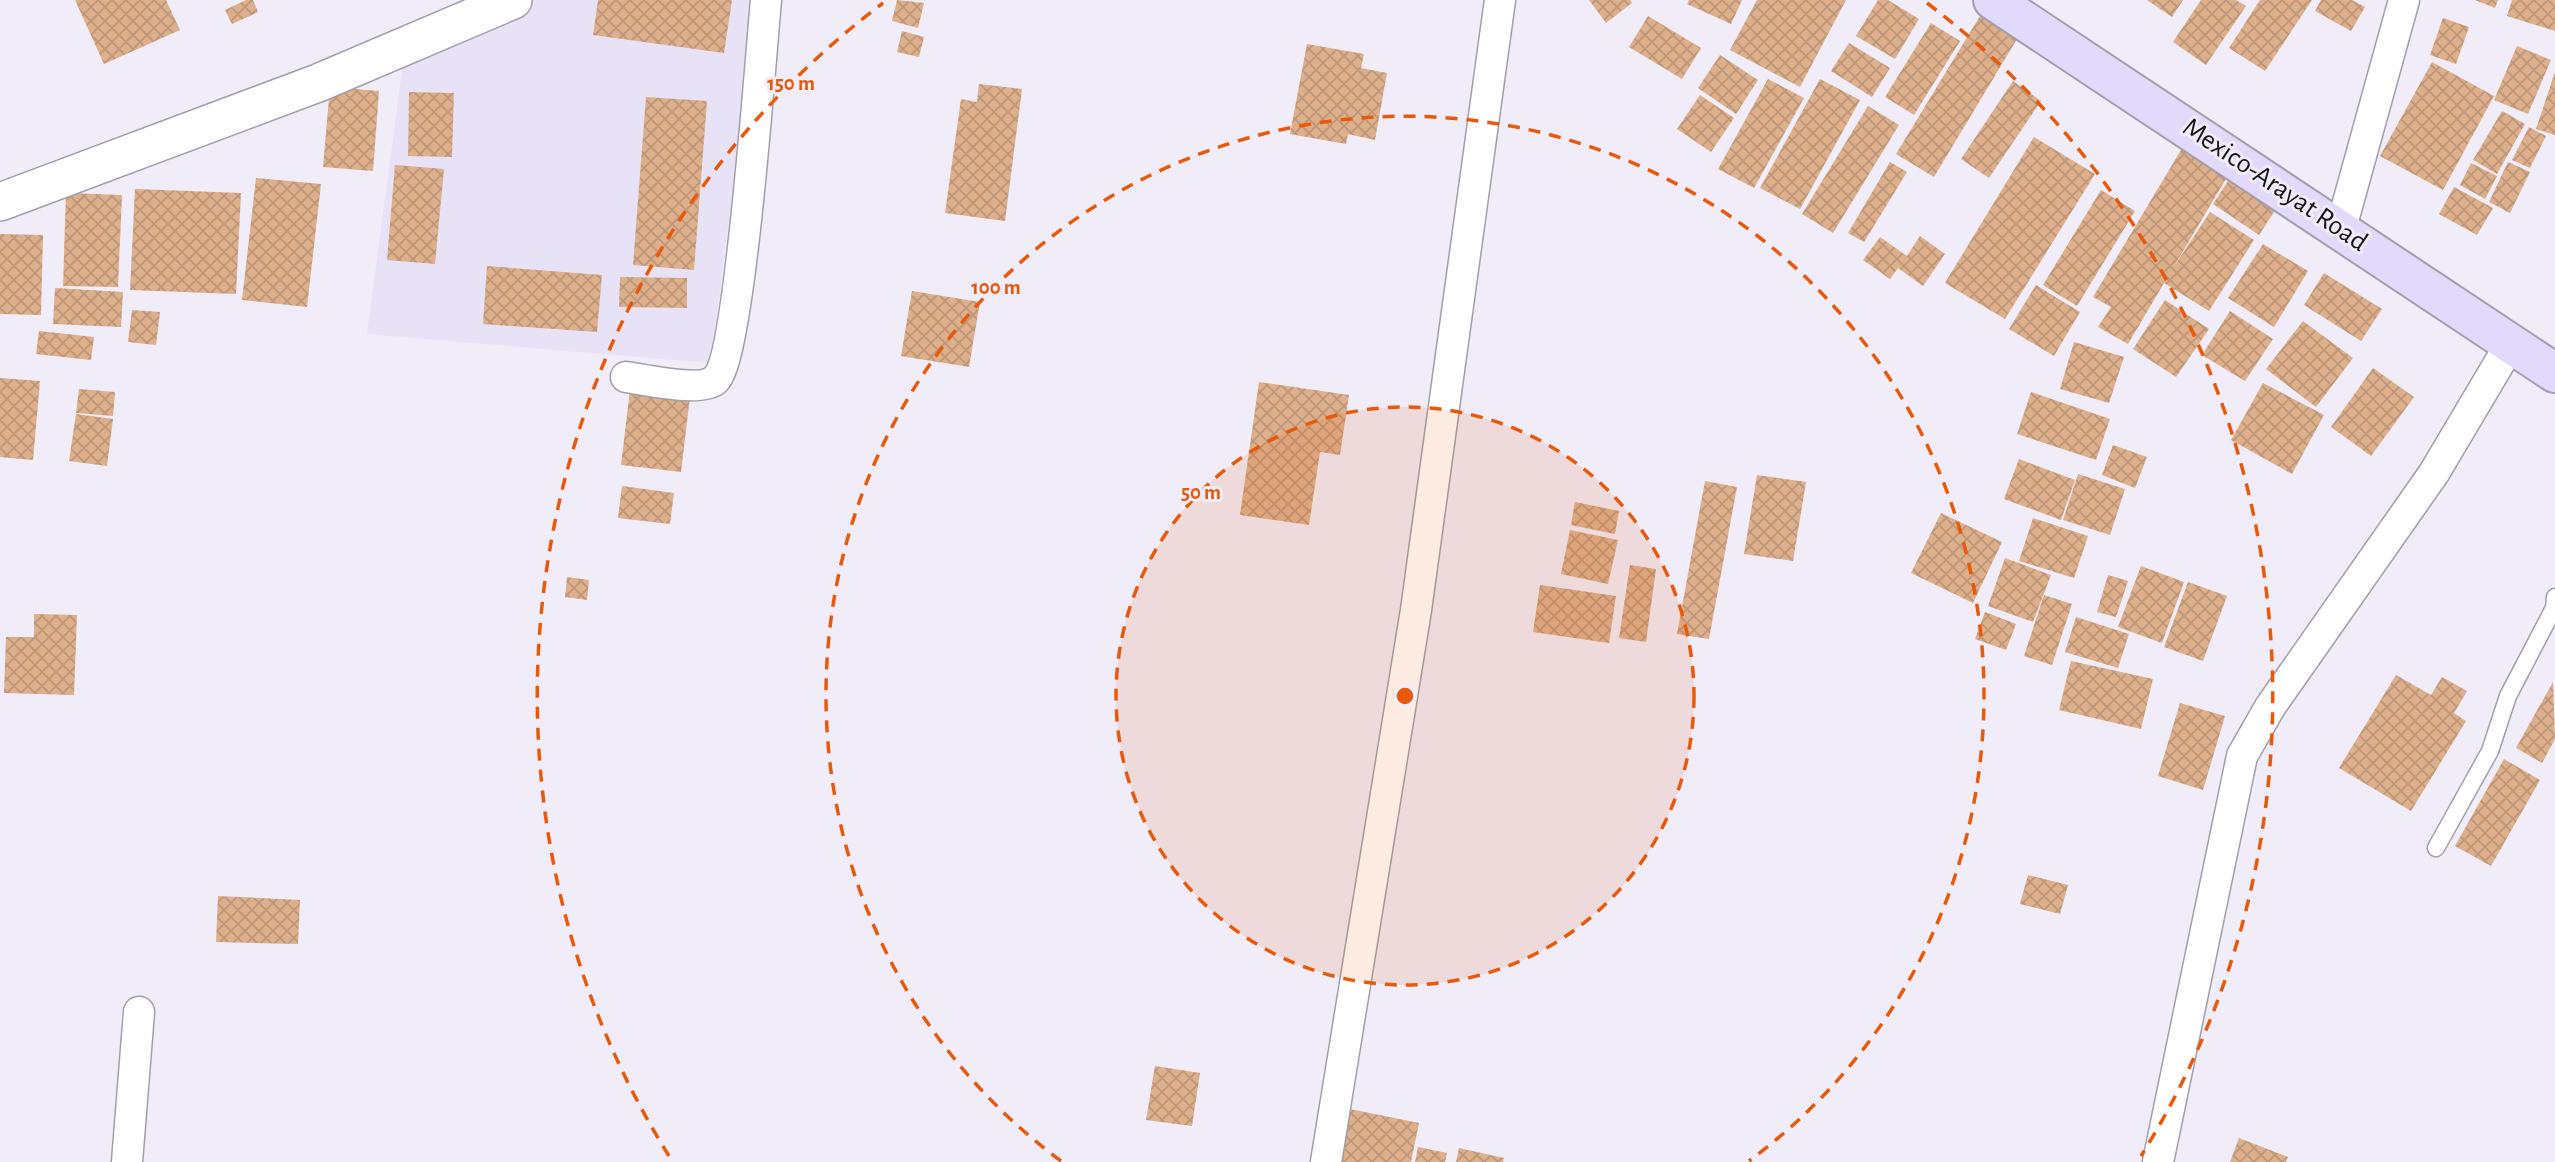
<svg xmlns="http://www.w3.org/2000/svg" width="2555" height="1162" font-family="'Alegreya Sans',sans-serif">
  <style>
    .built { fill: #e8e2f6 }
    .building { fill: url(#building-cross-hatch) }
    .lines { fill: none; stroke-linecap: round; stroke-linejoin: round }
    .service-casing { stroke: #a29eaa; stroke-width: 19 }
    .minor-casing { stroke: #a29eaa; stroke-width: 33 }
    .tertiary-casing { stroke: #a29eaa; stroke-width: 40 }
    .secondary-casing { stroke: #a29eaa; stroke-width: 42 }
    .service { stroke: #fff; stroke-width: 16 }
    .minor { stroke: #fff; stroke-width: 30 }
    .tertiary { stroke: #fff; stroke-width: 37 }
    .secondary { stroke: #e1dafa; stroke-width: 38 }
    .ring { fill: none; stroke: #e8590c; stroke-width: 3.5; stroke-dasharray: 12 9 }
    .labels { text-anchor: middle; dominant-baseline: central; stroke-width: 6; stroke-linejoin: round; paint-order: stroke }
    .street-label { font-size: 28px; fill: #18161a; stroke: #f0ecf8 }
    .centre { fill: #e8590c; stroke: #f0ecf8; stroke-width: 3.5 }
    .ring-label { font-size: 21px; text-anchor: middle; font-weight: bold; fill: #e8590c; stroke: #f0ecf8; stroke-width: 6; stroke-linejoin: round; paint-order: stroke }
  </style>
  <defs>
    <pattern id="building-cross-hatch" width="8" height="8" patternUnits="userSpaceOnUse" patternTransform="scale(1.75)"><rect width="8" height="8" fill="#ddaf8b"/><path d="M0 0l8 8M0 8l8-8" fill="none" stroke="#bd9677"/></pattern>
  </defs>
  <rect width="100%" height="100%" fill="#f0ecf8"/>
  <path class="built" d="M501,0H756L711,363L367,334L406,41Z"/>
  <path class="building" d="M75,0H166L180,30L104,64Z
    M246,0H253L258,12L232,24L225,10Z
    M598,0H732L724,53L593,35Z
    M897,0L924,3L918,28L892,21Z
    M1589,0H1630L1632,3L1606,23Z
    M1689,0H1742L1731,24L1687,4Z
    M1757,0H1846L1800,87L1730,50Z
    M1878,0H1888L1919,19L1895,59L1856,36Z
    M2147,0H2183L2172,17Z
    M2201,0H2236L2246,6L2206,65L2173,42Z
    M2260,0H2312L2265,71L2229,48Z
    M2321,0H2352L2365,7L2351,31L2315,11Z
    M2475,0H2498L2495,8Z
    M2512,0H2555V31L2507,16Z
    M1648,16L1701,48L1682,79L1629,47Z
    M1980,16L2017,39L1934,177L1896,154Z
    M2443,18L2469,27L2456,64L2430,55Z
    M1931,23L1960,41L1914,115L1885,97Z
    M902,31L924,37L919,57L897,52Z
    M1849,43L1890,68L1872,97L1831,71Z
    M1307,44L1364,54L1361,68L1387,73L1375,140L1348,134L1346,144L1290,134Z
    M2517,46L2551,60L2528,114L2494,100Z
    M1720,55L1758,80L1736,114L1698,88Z
    M2432,62L2494,96L2443,190L2380,156Z
    M2555,72V135L2536,129Z
    M1768,79L1804,98L1754,188L1718,169Z
    M1820,79L1860,100L1800,209L1760,188Z
    M2013,81L2041,101L1989,178L1961,159Z
    M979,84L1022,89L1005,221L945,213L961,99L977,102Z
    M330,87L379,91L373,171L323,167Z
    M409,92L454,93L452,157L408,156Z
    M1700,95L1734,118L1711,152L1677,129Z
    M646,97L707,101L694,270L633,265Z
    M1868,106L1899,125L1833,233L1802,214Z
    M2502,111L2525,124L2497,174L2473,160Z
    M2529,127L2546,136L2530,168L2512,160Z
    M2034,137L2095,174L2005,319L1945,283Z
    M2184,145L2230,172L2173,268L2210,212L2254,240L2209,311L2164,283L2128,344L2098,327L2111,307L2093,297Z
    M1890,162L1907,172L1864,242L1848,233Z
    M2508,162L2530,172L2510,213L2489,202Z
    M2471,163L2497,176L2485,199L2460,185Z
    M395,165L444,169L435,264L387,260Z
    M2237,167L2283,198L2259,235L2213,204Z
    M256,178L321,184L307,307L242,300Z
    M2454,187L2493,208L2477,235L2439,214Z
    M135,189L241,193L236,294L130,290Z
    M2101,190L2135,211L2077,306L2043,285Z
    M66,193L122,195L118,287L63,286Z
    M0,234L43,235L41,315L0,314Z
    M1920,236L1945,254L1923,286L1898,268L1890,279L1863,260L1880,237L1907,256Z
    M2263,244L2308,271L2274,327L2228,298Z
    M487,266L602,275L597,332L483,324Z
    M2324,273L2382,309L2361,341L2304,305Z
    M620,277L687,278V308L619,307Z
    M2036,285L2080,312L2054,356L2009,329Z
    M55,288L123,292L121,327L53,324Z
    M912,291L980,302L969,367L901,356Z
    M2165,300L2209,329L2176,377L2133,349Z
    M132,310L160,312L156,345L128,342Z
    M2230,311L2273,339L2245,381L2202,355Z
    M2303,321L2353,358L2316,407L2266,369Z
    M39,331L94,337L91,360L36,354Z
    M2074,342L2124,357L2109,403L2060,389Z
    M2373,368L2414,397L2371,456L2331,427Z
    M0,378L40,381L33,460L0,457Z
    M1259,382L1349,395L1340,455L1320,452L1309,525L1240,515Z
    M2263,383L2324,415L2292,474L2231,440Z
    M79,389L115,392L113,416L76,413Z
    M630,390L690,397L681,472L621,465Z
    M2031,392L2110,419L2096,460L2017,434Z
    M76,414L113,419L107,466L69,461Z
    M2113,445L2147,457L2135,488L2102,475Z
    M2019,459L2075,480L2061,520L2004,499Z
    M2078,474L2125,489L2110,535L2063,520Z
    M1757,475L1806,482L1793,561L1744,554Z
    M1705,481L1737,487L1709,639L1677,634Z
    M622,486L674,493L670,524L618,518Z
    M1575,502L1619,511L1615,534L1571,525Z
    M1941,513L2002,542L1973,603L1911,573Z
    M2033,518L2088,536L2074,578L2019,561Z
    M1570,530L1618,540L1608,584L1561,574Z
    M2005,558L2051,575L2033,622L1988,606Z
    M1630,565L1656,569L1646,642L1619,638Z
    M2141,566L2184,582L2162,643L2118,627Z
    M2108,575L2128,581L2116,617L2097,612Z
    M567,577L589,580L587,600L565,597Z
    M2188,582L2227,596L2203,661L2164,647Z
    M1540,585L1616,596L1609,643L1533,632Z
    M2044,595L2072,604L2052,665L2024,656Z
    M1985,612L2016,624L2006,650L1975,639Z
    M34,614L77,615L74,695L4,693L6,637H34Z
    M2076,617L2129,634L2118,668L2065,652Z
    M2071,661L2153,679L2141,729L2059,710Z
    M2396,675L2431,695L2442,677L2467,691L2454,713L2466,721L2411,811L2339,768Z
    M2553,682L2555,739L2542,763L2516,748Z
    M2180,703L2225,716L2203,790L2158,776Z
    M2504,759L2540,780L2491,866L2455,846Z
    M2028,875L2068,885L2060,914L2020,904Z
    M218,896L300,900L298,944L216,942Z
    M1155,1066L1200,1073L1192,1126L1146,1120Z
    M1350,1109L1419,1123L1411,1162H1340Z
    M2239,1138L2288,1157L2286,1162H2230Z
    M1418,1147L1447,1153L1445,1162H1415Z
    M1459,1148L1504,1158L1503,1162H1456Z"/>
  <g class="lines">
    <g class="service-casing">
      <path id="service" d="M2436,848L2490,751L2508,696L2554,608L2555,597"/>
    </g>
    <g class="minor-casing">
      <path id="minor" d="M2341,228L2404,0
        M626,377C645,380 701,392 715,380C740,358 761,52 766,0
        M127,1162L139,1012
        M1326,1162L1416,610L1500,0
        M2158,1162L2242,756L2270,707L2434,473L2510,345"/>
    </g>
    <g class="tertiary-casing">
      <path id="tertiary" d="M0,202L318,83L513,0"/>
    </g>
    <g class="secondary-casing">
      <path id="secondary" d="M1993,0L2555,373"/>
    </g>
    <use href="#service" class="service"/>
    <use href="#minor" class="minor"/>
    <use href="#tertiary" class="tertiary"/>
    <use href="#secondary" class="secondary"/>
  </g>
  <circle cx="1405" cy="696" r="289" fill="#e8590c" fill-opacity=".12"/>
  <g class="ring">
    <circle cx="1405" cy="696" r="289"/>
    <path d="M1061 1161A579 579 0 1 1 1749 1161"/>
    <path d="M669 1156A868 868 0 0 1 883 3M1927 3A868 868 0 0 1 2141 1156"/>
  </g>
  <g class="labels">
    <g class="street-label">
      <text transform="translate(2275 185) rotate(34)">Mexico-Arayat Road</text>
    </g>
  </g>
  <circle cx="1405" cy="696" r="10" class="centre"/>
  <g class="ring-label">
    <text x="791" y="90">150 m</text>
    <text x="996" y="294">100 m</text>
    <text x="1201" y="499">50 m</text>
  </g>
</svg>
